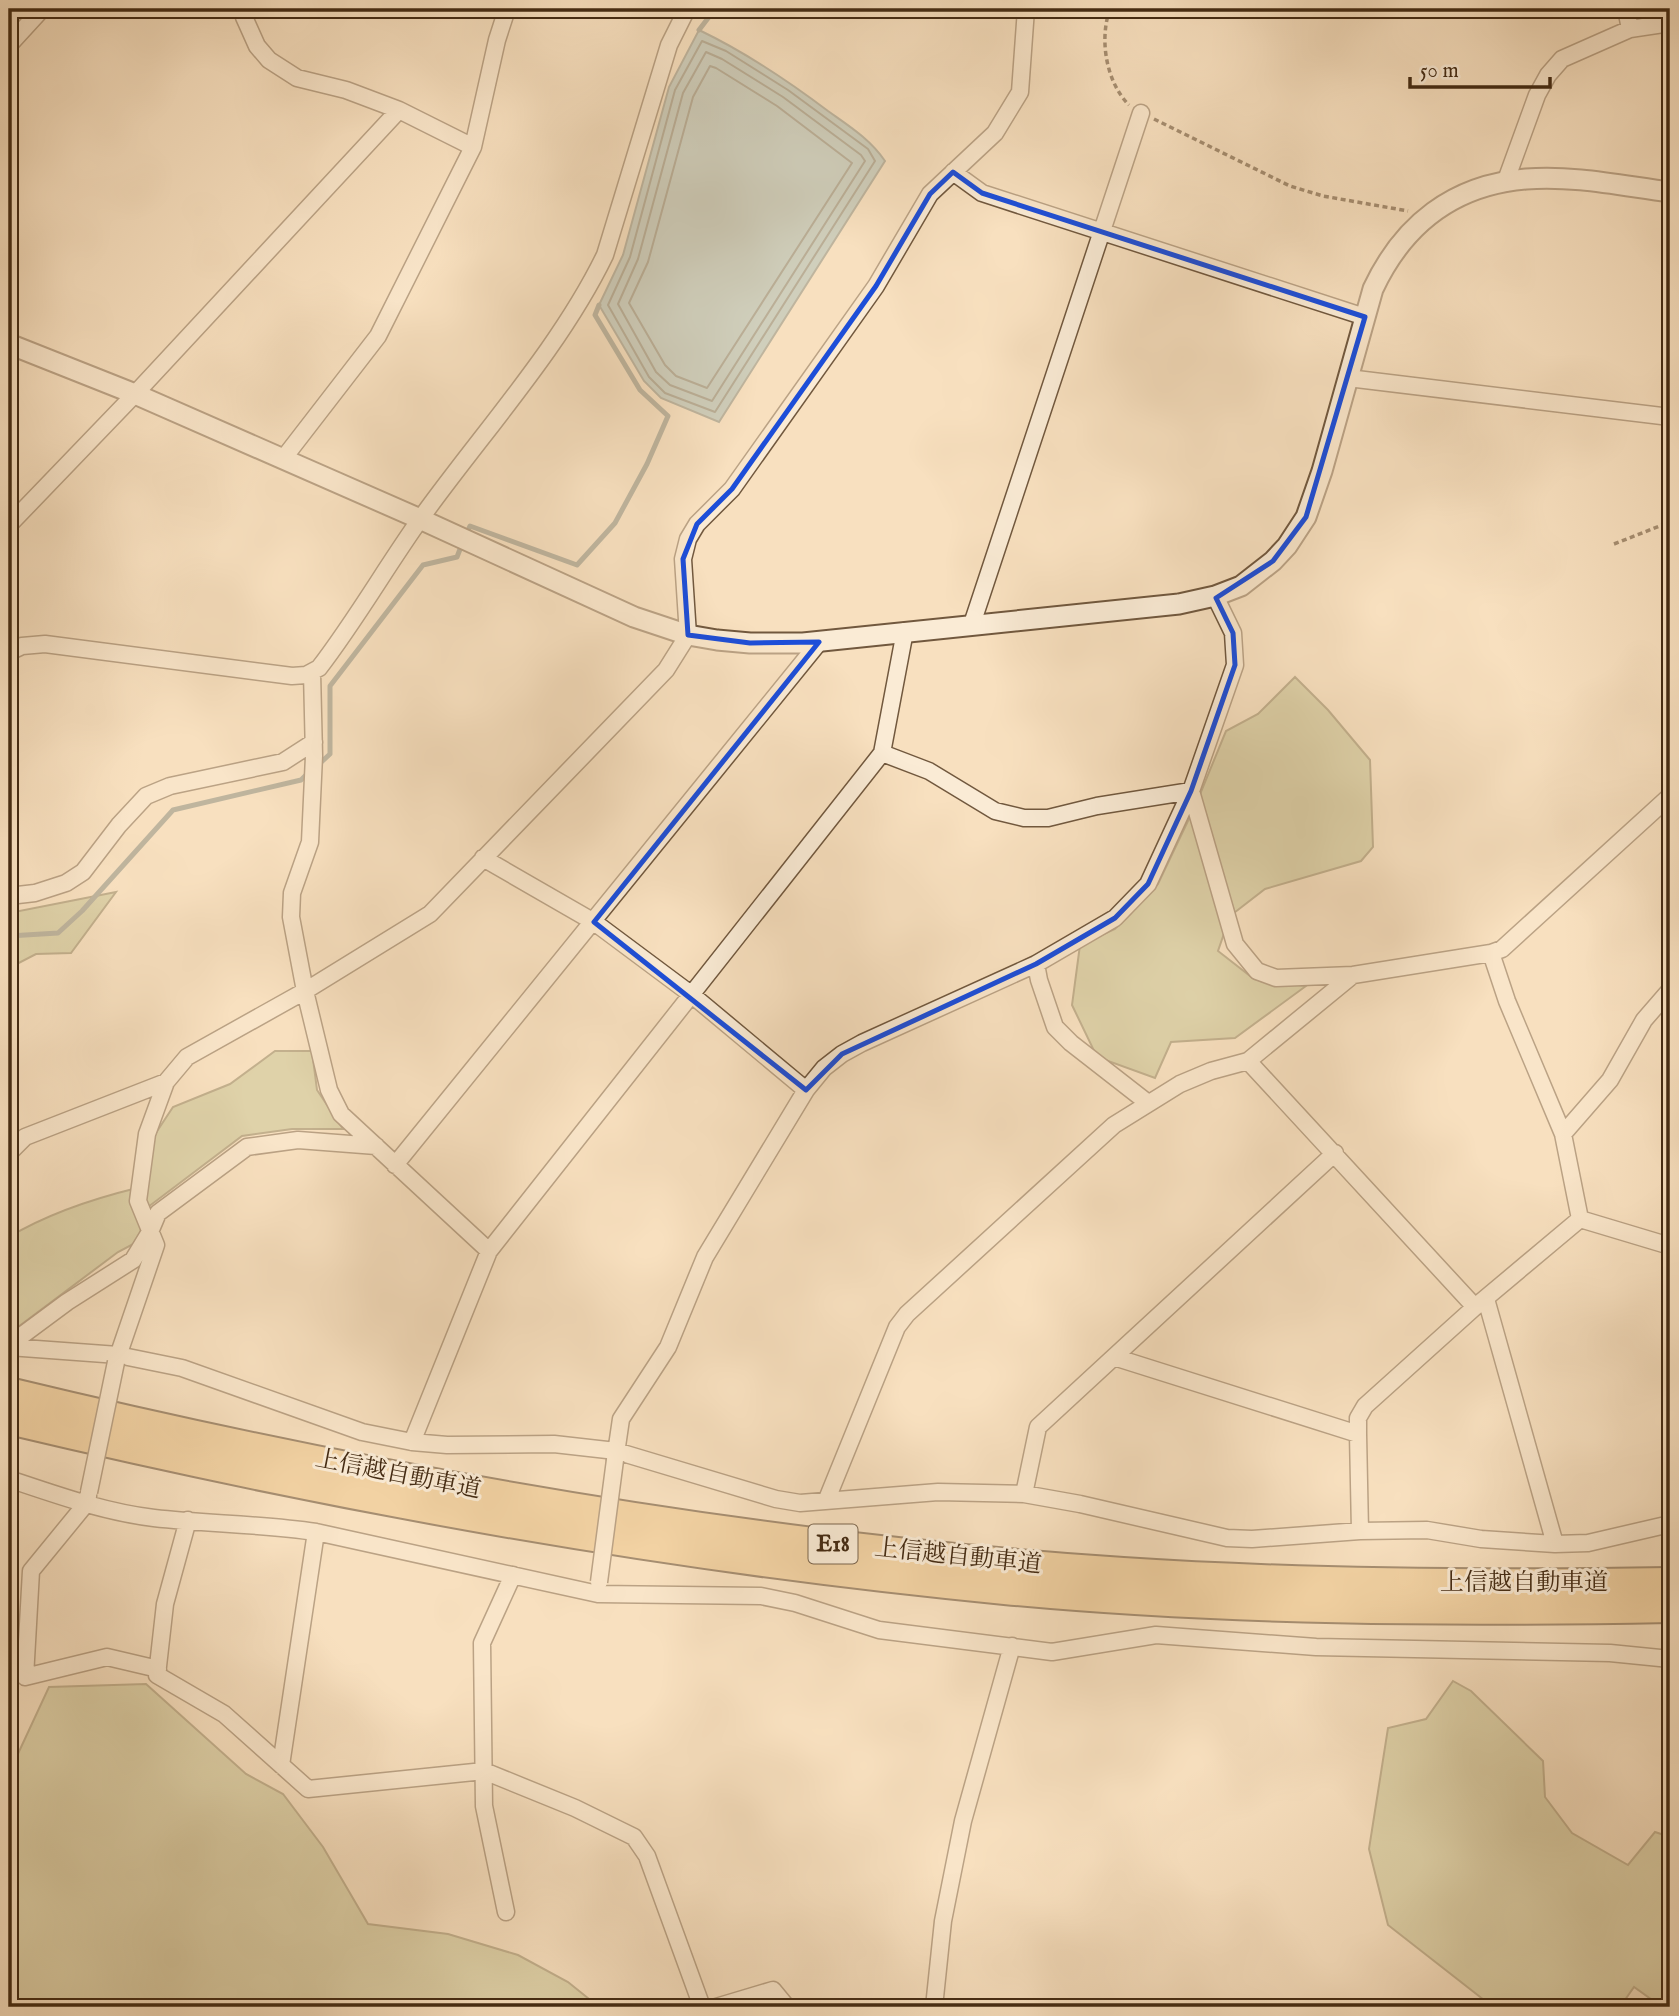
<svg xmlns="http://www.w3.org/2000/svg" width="1679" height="2016" font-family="'IM FELL English','Noto Serif JP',serif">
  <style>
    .green { fill: #c2c18f; stroke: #837651; stroke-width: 2 }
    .water { fill: #9fbbb9; stroke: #7b8177; stroke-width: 2 }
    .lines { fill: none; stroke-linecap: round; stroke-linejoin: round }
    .shore { stroke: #727366; stroke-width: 2 }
    .stream { stroke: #7b8177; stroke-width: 5 }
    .minor-casing { stroke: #71583e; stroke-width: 19 }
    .tertiary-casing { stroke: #71583e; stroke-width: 23 }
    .motorway-casing { stroke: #442b13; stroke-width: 32 }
    .path { stroke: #442b13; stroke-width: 3.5; stroke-dasharray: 5 3.5; stroke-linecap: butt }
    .minor { stroke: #faebd5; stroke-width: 16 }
    .tertiary { stroke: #faebd5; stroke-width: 19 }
    .motorway { stroke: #ecc080; stroke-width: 28 }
    .minor-bridge-casing { stroke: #71583e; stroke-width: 19; stroke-linecap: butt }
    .minor-bridge { stroke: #faebd5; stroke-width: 16 }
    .marked { fill: none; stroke: #1d4ed8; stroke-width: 5; stroke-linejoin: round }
    .labels { text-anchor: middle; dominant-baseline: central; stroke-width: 6; stroke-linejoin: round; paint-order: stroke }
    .shield { fill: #faebd5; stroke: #7b654d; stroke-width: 2 }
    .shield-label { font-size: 23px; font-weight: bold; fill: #442b13 }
    .street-label { font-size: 24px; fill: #442b13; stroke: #faebd5 }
  </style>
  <rect width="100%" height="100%" fill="#f8e0bf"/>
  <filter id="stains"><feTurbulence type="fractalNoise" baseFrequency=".00286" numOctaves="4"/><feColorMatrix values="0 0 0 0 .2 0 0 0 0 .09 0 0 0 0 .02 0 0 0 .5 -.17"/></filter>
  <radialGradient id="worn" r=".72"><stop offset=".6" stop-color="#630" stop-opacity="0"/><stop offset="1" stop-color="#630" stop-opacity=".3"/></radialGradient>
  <path class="green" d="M1295,677L1328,710L1370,760L1373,847L1361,861L1265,889L1230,916L1218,951L1254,979L1306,986L1235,1038L1171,1042L1155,1078L1097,1057L1072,1005L1080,945L1115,929L1158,884L1196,804L1226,731L1258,714Z
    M116,892L71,953L36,954L9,968V913Z
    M275,1051H312L317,1090L343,1129H292L242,1136L148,1207L137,1242L118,1252L18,1327L9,1329V1237C49,1213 92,1199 137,1188L148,1145L173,1107L230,1084Z
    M1453,1681L1471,1691L1543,1761L1545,1797L1572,1833L1628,1865L1655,1832L1670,1837V1969L1668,1973L1670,1976V2007H1662L1634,1987L1620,2007H1493L1388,1925L1369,1849L1388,1728L1426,1719Z
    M146,1684L246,1774L283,1794L323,1847L368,1924L448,1934L518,1955L568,1982L599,2007H9V1770L10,1771L49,1687Z"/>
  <path class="water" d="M699,30C745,52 787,80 828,111C849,126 870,139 885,161L719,422L661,398L644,381L599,305L623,255L669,87Z"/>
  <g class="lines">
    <path class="shore" d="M702,41L726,51L788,90L868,149L875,161L715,412L665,393L649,377L608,305L630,257L675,90Z
      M706,52L722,59L783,97L861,155L865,161L712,401L670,385L656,372L618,304L638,259L683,93Z
      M710,66L716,68L777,106L852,163L707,388L676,376L665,365L629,303L648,262L693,97Z"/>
    <path class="stream" d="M699,30L715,9
      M466,535L470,526L577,565L615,523L647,464L668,416L640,390L595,315L599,305
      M317,766L330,754V686L423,565L457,557L462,544
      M9,936L58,933L82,911L173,810L301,780L309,772"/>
    <g class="minor-casing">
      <path id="minor" d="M244,9V17L257,46L269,60L297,78L346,90L399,110L473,147
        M1626,9L1630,29
        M9,45L42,9
        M953,172L982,193L1365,317
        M1505,183L1537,95L1548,75L1562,59L1630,29L1670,23
        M1348,378L1670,417
        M283,459L378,336L473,147L497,40L507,9
        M9,525L135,394L399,110
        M972,624L1141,113
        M9,652L22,646L45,644L292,676L306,675L319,668C356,620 386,567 421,518C482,433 560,348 605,255L669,45L687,9
        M312,672L314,756L310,842L292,893L291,917L305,991L329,1090L341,1114L489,1251
        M882,753L929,771L995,811L1024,818H1048L1097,806L1191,791L1235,944L1257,971L1276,978L1353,975L1491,953L1502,949L1670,796
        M483,858L594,922L692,995L806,1090
        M9,896L35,893L66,883L83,872L119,825L146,796L170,786L283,762L314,742
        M1491,953L1507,1001L1563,1134L1580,1219
        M1036,964L1039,980L1055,1027L1071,1043L1148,1103
        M1248,1061L1475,1307
        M1563,1134L1610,1080L1644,1020L1670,990
        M9,1153L25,1137L166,1082L187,1057L305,991L430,914L666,670L688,635L683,559L688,539L697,524L732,489L876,286L930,194L995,133L1020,92L1026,9
        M395,1165L821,640
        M1580,1219L1670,1246
        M1486,1299L1555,1544
        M9,1345L67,1302L133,1260L150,1232L158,1213L247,1147L298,1140L376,1146
        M9,1347L118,1355L182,1368L362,1432L412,1442L447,1445L554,1444L616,1451L776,1499L800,1503L938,1492L1024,1494L1080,1504L1227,1538L1252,1539L1360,1531L1427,1530L1481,1539L1555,1544L1588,1543L1670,1524
        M1114,1357L1358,1434
        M116,1362L156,1245L138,1201L147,1134L166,1082
        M412,1442L489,1251L882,753L905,631
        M615,1460L621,1419L668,1347L705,1257L806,1090L824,1068L842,1054L862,1043L1036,964L1115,918L1148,884L1191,791L1235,665L1233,633L1215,596
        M9,1479C57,1495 104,1512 154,1518C208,1524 262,1524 316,1532L598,1594L761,1596L795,1603L879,1630L1052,1652L1156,1635L1316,1647L1610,1653L1670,1659
        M1024,1494L1038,1427L1335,1153
        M88,1496L85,1505L31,1571L25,1677L107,1657L158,1669
        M827,1499L897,1327L907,1314L1114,1125L1180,1084L1211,1071L1248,1061L1353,975
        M188,1520L165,1604L157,1675L224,1714L308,1789L484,1771L575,1808L634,1837L647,1856L702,2007
        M1360,1531L1358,1434V1418L1365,1406L1475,1307L1580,1219
        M281,1765L316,1532
        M506,1912L484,1806L482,1643L513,1575
        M716,2007L773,1990L787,2007
        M934,2007L943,1921L963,1821L1012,1646"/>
    </g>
    <g class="tertiary-casing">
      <path id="tertiary" d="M9,344L135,394L420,519L634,617L688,635L717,640L750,643H803L1179,604L1215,596L1241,586L1273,561L1287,546L1306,517L1322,471L1373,289C1403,225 1453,185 1526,179C1573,175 1623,186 1670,192"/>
    </g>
    <g class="motorway-casing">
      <path id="motorway" d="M9,1392C374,1480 747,1547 1123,1572C1305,1584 1487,1585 1670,1582
        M9,1420C337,1498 669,1558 1005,1590C1226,1611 1449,1612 1670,1608"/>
    </g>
    <path class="path" d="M1110,9C1099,39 1106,82 1129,105
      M1154,119L1290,186L1323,196L1408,211
      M1614,544L1670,522"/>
    <use href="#minor" class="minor"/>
    <use href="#tertiary" class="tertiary"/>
    <use href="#motorway" class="motorway"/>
    <g class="minor-bridge-casing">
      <path id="minor-bridge" d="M89,1492L116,1362
        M599,1582L615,1460"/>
    </g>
    <use href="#minor-bridge" class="minor-bridge"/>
  </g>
  <path d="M0 0H1679V2016H0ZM953,172L982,193L1365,317L1306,517L1273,561L1216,598L1233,633L1235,665L1191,791L1148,884L1115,918L1036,964L842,1054L806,1090L594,922L819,642L750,643L688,635L683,559L697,524L732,489L876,286L930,194Z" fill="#f8e0bf" fill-opacity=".55" fill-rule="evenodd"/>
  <path class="marked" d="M953,172L982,193L1365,317L1306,517L1273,561L1216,598L1233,633L1235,665L1191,791L1148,884L1115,918L1036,964L842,1054L806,1090L594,922L819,642L750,643L688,635L683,559L697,524L732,489L876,286L930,194Z"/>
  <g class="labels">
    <rect class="shield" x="808.5" y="1524.5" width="49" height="39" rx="5"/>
    <g class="shield-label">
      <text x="833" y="1544">E18</text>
    </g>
    <g class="street-label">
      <text transform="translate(398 1475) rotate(11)">上信越自動車道</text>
      <text transform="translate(958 1557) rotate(6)">上信越自動車道</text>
      <text x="1524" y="1583">上信越自動車道</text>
    </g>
  </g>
  <rect width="1679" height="2016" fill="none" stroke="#f8e0bf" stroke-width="35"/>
  <rect x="10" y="10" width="1658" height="1995" fill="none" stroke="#442b13" stroke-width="3.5"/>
  <rect x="18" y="18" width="1644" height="1981" fill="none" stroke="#442b13" stroke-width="2"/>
  <path d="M1410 77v10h140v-10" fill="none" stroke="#442b13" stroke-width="3.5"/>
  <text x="1420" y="77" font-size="21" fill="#442b13" stroke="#faebd5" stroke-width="5" paint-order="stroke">50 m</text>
  <rect width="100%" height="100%" filter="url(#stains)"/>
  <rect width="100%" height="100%" fill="url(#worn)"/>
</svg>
